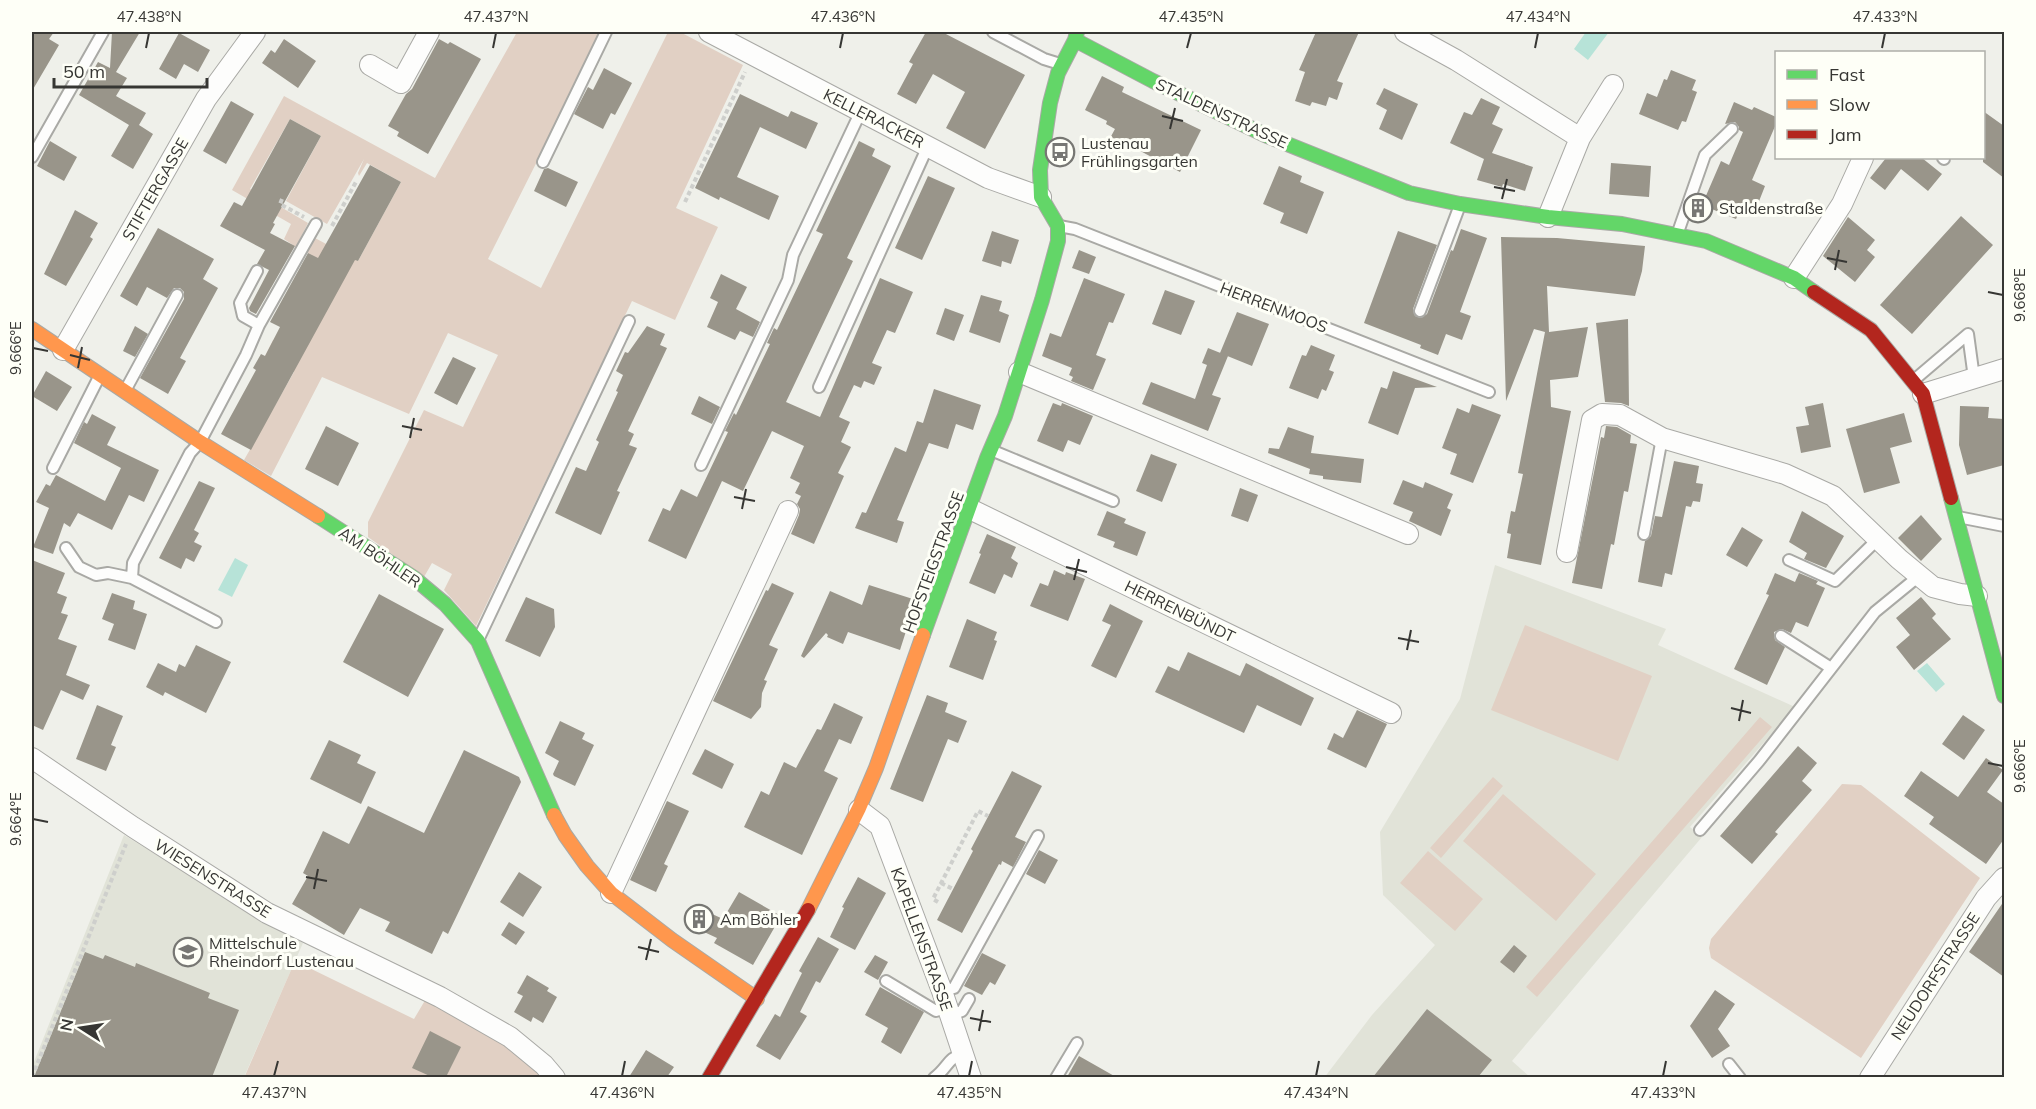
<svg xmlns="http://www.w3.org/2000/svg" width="2036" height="1109" font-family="Mulish,sans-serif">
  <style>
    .built { fill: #e1e3d8 }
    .green { fill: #e1d0c4 }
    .water { fill: #b7e3d8 }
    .building { fill: #99958a }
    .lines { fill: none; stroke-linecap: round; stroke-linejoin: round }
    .lane-casing { stroke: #a9a9a5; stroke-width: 14 }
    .street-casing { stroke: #a9a9a5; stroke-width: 22 }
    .fast-casing { stroke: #a9a9a5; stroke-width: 16 }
    .slow-casing { stroke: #a9a9a5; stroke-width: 16 }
    .jam-casing { stroke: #a9a9a5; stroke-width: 16 }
    .path { stroke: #cecfcc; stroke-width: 4; stroke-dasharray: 4.5 3; stroke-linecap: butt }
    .lane { stroke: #fdfdfc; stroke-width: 10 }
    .street { stroke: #fdfdfc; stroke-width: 20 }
    .fast { stroke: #63d668; stroke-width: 14 }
    .slow { stroke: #ff974d; stroke-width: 14 }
    .jam { stroke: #b3261e; stroke-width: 14 }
    .ticks { fill: none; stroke: #363633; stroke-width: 2 }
    .labels { text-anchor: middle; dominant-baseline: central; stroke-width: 6; stroke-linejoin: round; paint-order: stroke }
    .street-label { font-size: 16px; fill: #363633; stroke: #fefff7 }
    .poi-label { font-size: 16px; fill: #363633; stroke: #fefff7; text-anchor: start }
    .neatline { fill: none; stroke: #363633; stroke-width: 2 }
    .ticks-label { font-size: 15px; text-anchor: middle; fill: #363633 }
  </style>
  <rect width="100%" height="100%" fill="#eff0ea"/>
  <path class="built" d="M1495,565L1666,629L1658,645L1795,707L1690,827L1702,837L1512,1061L1530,1077L1324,1078L1372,1015L1435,945L1383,895L1380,832L1460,699Z
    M124,835L303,943L244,1077H32V1067Z"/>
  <path class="green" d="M517,32H602L488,259L541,288L668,32H680L743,65L676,208L718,227L675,320L632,301L476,626L444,590L452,574L432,563L424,577L368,537V522L424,410L463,427L498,355L448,333L409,414L322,377L271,476L244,460L294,372L265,356L273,340L302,356L313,259L307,252L315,238L358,261L401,182L367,163L359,176L358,173L364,159L327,224L286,201L321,136L290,119L250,189L308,223L296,247L284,239L291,224L232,190L284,96L435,178Z
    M1525,625L1652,676L1618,761L1491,710Z
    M1760,717L1772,727L1537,997L1526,987Z
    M1493,777L1503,786L1441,858L1430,848Z
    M1842,784L1861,785L1980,878L1861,1058L1711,958L1709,948L1711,939Z
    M1503,794L1596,874L1556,921L1463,841Z
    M1428,851L1483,899L1455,931L1400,883Z
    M295,961L414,1019L430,992L555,1078H244Z"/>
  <path class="water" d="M1586,32H1609L1588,60L1574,49Z
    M235,558L248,565L232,597L218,590Z
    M1927,663L1945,684L1936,692L1917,671Z"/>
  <path class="building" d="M32,32H54L49,39L59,45L32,91Z
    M112,32H140L116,72L127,78L116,96L146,113L139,125L153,134L133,169L111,156L129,125L79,95L98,62L110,68Z
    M926,32H942L1025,75L985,149L946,128L965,92L933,74L916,104L897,94L913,64L909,62Z
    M1316,32H1359L1337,81L1343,83L1337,100L1329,97L1326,106L1312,102L1310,106L1295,101L1305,72L1299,70Z
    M179,33L210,50L198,72L184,64L176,79L159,69Z
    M284,39L316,61L298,88L262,63L271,50L275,53Z
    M439,39L448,44L450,42L481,59L428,154L397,136L399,132L388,126L406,94L412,89Z
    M604,68L632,83L615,115L611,113L603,129L574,114L588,87L593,90Z
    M1671,70L1696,80L1692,90L1697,92L1686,122L1682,121L1678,130L1639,114L1647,93L1657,97L1664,79L1667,80Z
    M1102,76L1124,87L1122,92L1201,130L1180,172L1127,144L1125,148L1109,140L1115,129L1106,124L1107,121L1085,110Z
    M1384,88L1418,104L1402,140L1379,129L1387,110L1376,104Z
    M740,94L788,117L791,111L818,123L806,149L760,127L737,177L779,196L769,220L720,197L719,200L695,188Z
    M1481,98L1500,107L1492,124L1503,129L1492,153L1533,167L1525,191L1503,184L1502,187L1477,180L1484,159L1450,143L1464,112L1472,115Z
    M231,101L254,114L226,164L203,151Z
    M1734,102L1752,110L1754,107L1776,117V124L1752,180L1765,186L1754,214L1741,208L1736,219L1702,205L1721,161L1729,165L1743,132L1739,130V127L1735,122L1725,124Z
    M1983,111L2004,126V178L1983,162Z
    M290,119L321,136L273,223L275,224L270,233L295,246L256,314L250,311L249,308L269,270L257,264L265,250L220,226L234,202L242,206Z
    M50,141L77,157L64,181L37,166Z
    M859,141L875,149L872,156L891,166L847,258L853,261L786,402L820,417L880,278L913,292L895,333L887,330L872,363L882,367L874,385L864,381L861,388L854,385L839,417L850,422L841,442L851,447L838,473L844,476L814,544L791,534L799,515L800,509L797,504L801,496L795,493L800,483L790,478L804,446L772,431L743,491L722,481L686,559L648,541L663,508L670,511L681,489L697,497L728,432L725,431L734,413L736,415L770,344L767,343L774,328L777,330L823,234L816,231Z
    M1886,158H1922L1942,174L1928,191L1901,169L1885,190L1870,178Z
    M1611,163L1651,166L1649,197L1609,194Z
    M370,165L401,182L358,261L355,260L251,450L221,434L256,370L253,368L261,354L265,356L280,327L270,322L308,253L318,258Z
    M1279,166L1302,176L1300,182L1324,192L1307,234L1280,223L1284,213L1263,204Z
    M548,168L578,182L566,207L534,191L544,169Z
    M928,176L955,188L922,260L895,248Z
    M75,210L98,223L90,237L93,239L66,286L44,274Z
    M1961,216L1993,245L1912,334L1880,305Z
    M1848,217L1875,240L1867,250L1875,257L1855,282L1823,256Z
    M158,228L214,259L203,279L218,288L180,358L186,361L168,394L140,378L184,299V292L180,288H174L167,298L147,287L137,306L120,296Z
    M1461,229L1487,238L1460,312L1471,316L1462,340L1446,334L1438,355L1420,348L1421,345L1364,323L1398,231L1437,245L1413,309L1415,316L1421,318L1427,314L1451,250L1453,251Z
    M992,231L1019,240L1011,264L1002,261L1001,267L982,261Z
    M1501,237L1557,238L1645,246L1642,271L1635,296L1547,286L1549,332L1588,327L1578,377L1550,380L1551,407L1571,411L1541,565L1507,558L1511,534L1507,533L1511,511L1515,512L1523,474L1518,473L1545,332L1534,329L1506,401Z
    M1079,250L1096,257L1089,274L1072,268Z
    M721,274L747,287L736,309L760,322L753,337L740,331L735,340L707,327L718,302L710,298Z
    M1084,278L1125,294L1113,323L1109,322L1096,355L1106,359L1093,390L1071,381L1073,377L1069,375L1072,368L1042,356L1050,333L1061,337Z
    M1165,290L1195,301L1181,335L1152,324Z
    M981,295L1002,301L999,311L1009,315L1000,343L969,332Z
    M945,308L964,315L954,341L936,334Z
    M1237,312L1269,324L1252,366L1220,353Z
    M1628,319L1629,406L1621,403L1605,402L1596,323Z
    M135,326L148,334L135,357L123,351Z
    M647,326L665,334L660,345L667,348L628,431L634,434L629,445L637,448L617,491L620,492L601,535L555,513L576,467L586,471L599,442L596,440L618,392L616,391L623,375L616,371L625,352L628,353Z
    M1311,345L1335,355L1329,370L1334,372L1326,391L1322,389L1318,399L1289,388L1302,355L1306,356Z
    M1208,348L1228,356L1212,395L1221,398L1208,431L1142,404L1151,382L1195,399L1207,365L1202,363Z
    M453,357L476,368L457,405L434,393Z
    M46,371L72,387L57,411L32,396Z
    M1393,371L1437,387L1415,388L1398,435L1368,423L1381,387L1387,389Z
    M934,389L981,405L973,430L956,424L948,449L929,443L897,520L904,522L897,543L855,528L862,512L866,513L895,447L906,452L917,421L923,423Z
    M699,396L720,407L712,424L691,414Z
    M1053,403L1061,406L1062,403L1093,416L1080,445L1068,440L1063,452L1037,441Z
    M1823,403L1831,447L1801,453L1796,427L1809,425L1805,407Z
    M1472,404L1501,415L1473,483L1450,474L1457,454L1442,448L1457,408L1469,413Z
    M1960,406L1989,407L1988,418L2004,419V465L1967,475L1959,445Z
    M1904,413L1912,442L1890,448L1900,483L1864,493L1846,429Z
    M92,414L116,427L107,445L159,470L144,502L129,495L112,530L78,513L70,527L64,523L53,554L33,547L49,508L36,502L46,484L50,486L56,475L105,501L121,468L74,443L84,422L87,424Z
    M326,426L359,443L338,486L305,469Z
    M1606,426L1617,427L1631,435L1630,443L1637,444L1628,492L1624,491L1614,545L1611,544L1602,589L1572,583L1601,437L1604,438Z
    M1288,427L1314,436L1311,453L1364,459L1361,483L1323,479V476L1309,474L1310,469L1268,453L1269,448L1279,449Z
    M1151,454L1177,464L1162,502L1136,491Z
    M1674,461L1699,466L1696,483L1703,484L1700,502L1693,501L1691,507L1686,506L1672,575L1665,573L1662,587L1638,582L1645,541L1651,536L1655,516L1662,517Z
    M1403,480L1423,488L1425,482L1453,494L1447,508L1451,510L1441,536L1409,521L1413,512L1393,504Z
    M199,481L215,488L194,530L199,533L194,542L202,546L194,562L186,558L181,569L159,558Z
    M1240,488L1258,495L1248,522L1231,516Z
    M1107,511L1126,519L1124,523L1146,532L1137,556L1113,547L1115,542L1097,535Z
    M1802,511L1844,536L1826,568L1804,559L1807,553L1789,542Z
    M1921,515L1942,539L1921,561L1898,538Z
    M1742,527L1763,540L1747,567L1726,555Z
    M987,534L1016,547L1011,558L1018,563L1012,578L1004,574L995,594L969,583L981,554L979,553Z
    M32,560L65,573L57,593L67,597L61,613L68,615L58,639L77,646L66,675L90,685L83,700L61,690L43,730L32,725Z
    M1054,570L1065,575L1066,572L1085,579L1068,621L1030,606L1040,583L1048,586Z
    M1775,573L1795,582L1799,573L1818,581L1816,584L1825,588L1808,627L1796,622L1791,633L1782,629L1774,632L1775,640L1785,647L1767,685L1734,669L1769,595L1766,594Z
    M772,583L794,593L769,645L778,649L764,680L767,681L762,693L761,707L751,719L713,701L766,590L768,591Z
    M869,585L916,600L900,650L848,632L843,644L827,637L828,635L826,633L804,658L801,656L830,591L862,605Z
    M112,593L135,601L133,609L147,614L135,650L108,640L114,624L102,619Z
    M379,594L444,629L408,697L343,662Z
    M526,597L554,609L555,627L540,657L505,641Z
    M1921,597L1936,614L1932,618L1951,639L1914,670L1896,647L1910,635L1896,618Z
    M1110,604L1143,621L1116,678L1091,666L1111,625L1102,621Z
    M967,619L997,632L994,640L997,641L983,680L949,667Z
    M196,645L231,662L206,713L165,692L163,696L146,687L158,663L176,672L179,664L185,667Z
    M1188,652L1240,676L1246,663L1314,698L1301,726L1257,705L1244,733L1155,692L1168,666L1179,671Z
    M927,695L948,703L945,712L967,721L958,743L948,739L923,802L890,789Z
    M834,703L863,717L851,744L839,739L824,771L838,778L802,855L744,827L761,791L769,795L784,762L796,768L817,729L821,730Z
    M97,705L123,716L111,745L116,747L106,771L76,759Z
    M1357,710L1387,724L1366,768L1327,749L1334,733L1343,738Z
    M1963,715L1985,730L1964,760L1942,744Z
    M560,721L585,733L582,739L594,745L575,786L554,776L553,774L559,761L545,753Z
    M329,740L361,755L357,763L376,772L361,804L310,779Z
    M1798,746L1817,763L1802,781L1812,790L1775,832L1778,834L1752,864L1720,836Z
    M705,749L734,764L722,789L692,774Z
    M464,750L519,777L521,782L448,934L443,931L432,954L385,931L390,922L360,908L344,935L292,904L308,876L303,873L323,831L349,844L368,806L424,833Z
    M1986,758L2003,770L1987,792L2004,804V839L1986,864L1929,824L1934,817L1904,796L1921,771L1958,797Z
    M1012,771L1042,786L1015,837L1026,842L1013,867L1002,861L1001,865L999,864L962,933L937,920L973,851L971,849Z
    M667,801L689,811L664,864L668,866L656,892L630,880Z
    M1039,850L1058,860L1045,884L1026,874Z
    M519,872L542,887L523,917L500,902Z
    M858,877L886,893L855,950L830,937L844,908L842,907Z
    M739,892L781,916L753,965L714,943L717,938L689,925L697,907L723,919Z
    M2004,901V977L1969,952Z
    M509,922L525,932L516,945L501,935Z
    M818,937L839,949L820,983L816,981L800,1012L807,1016L780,1060L756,1046L775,1014L780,1017L802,973L799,971Z
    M1514,945L1527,956L1514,973L1500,962Z
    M85,952L103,959L105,955L135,967L136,963L210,993L208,998L239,1010L212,1077H34Z
    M982,953L1006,965L995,985L990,982L982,995L964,986Z
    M875,955L888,962L878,980L864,972Z
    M527,975L549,988L547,991L557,997L543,1023L533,1017L531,1022L514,1012L523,996L517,993Z
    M880,987L924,1012L901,1054L881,1042L888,1028L865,1015Z
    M1715,990L1735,1004L1718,1029L1730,1046L1712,1058L1690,1026Z
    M1427,1009L1492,1060L1478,1077H1373Z
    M430,1031L461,1047L446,1077H432L412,1068Z
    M646,1050L674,1067L667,1077H629Z
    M1079,1056L1116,1077H1067Z"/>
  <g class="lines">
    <g class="lane-casing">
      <path id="lane" d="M993,32L1044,59L1060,64
        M32,157L103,32
        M1943,158L1944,159
        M543,162L606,32
        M1059,226L1075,229L1489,392
        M1677,235L1705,155L1732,129
        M257,271L240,303L243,316L259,325
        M1420,311L1460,205
        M1914,380L1968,334L1974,378
        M819,387L928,146
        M126,389L177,295
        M991,450L1113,501
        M701,465L788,280L793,255L861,111
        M53,468L99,377
        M1958,517L2004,526
        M1644,534L1662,438
        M66,548L79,567L96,575L108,573L132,578
        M1789,560L1835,581L1878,539
        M216,622L132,578L133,563L190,453L200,442L246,355L259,325L316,224
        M1781,636L1831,668
        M479,638L629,321
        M1700,830L1759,761L1875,612L1919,576
        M886,981L936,1011L947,1007
        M942,991L954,988L1038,836
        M951,1015L962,1011L969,999
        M1729,1064L1740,1078
        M934,1078C948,1068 947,1058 964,1053
        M1056,1078L1077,1043"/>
    </g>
    <g class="street-casing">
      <path id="street" d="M709,32L988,178L1041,197
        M1405,32L1456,60L1580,138
        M370,65L401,83L429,32
        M1548,217L1580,138L1613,85
        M1794,278L1842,204L1863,158
        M63,350L206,99L255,32
        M1019,372L1408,534
        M1923,394L2004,369
        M970,509L1391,713
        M1567,552L1592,420L1602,414L1620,415L1662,438L1785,474L1833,496L1899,559L1933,587L1960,594L1977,596
        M32,758L133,827L267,913L440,997L510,1037L544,1065L555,1078
        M859,810L880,826L942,991L971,1078
        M611,893L788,511
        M1870,1078L1986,898L2004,878"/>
    </g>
    <g class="fast-casing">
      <path id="fast" d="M1075,40L1153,81L1265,135L1409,193L1460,204L1548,217L1622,224L1706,241L1794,278L1814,292
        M1951,498L2004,696
        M318,516L414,578L445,604L478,641L554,815
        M923,635L987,458L1005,416L1042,300L1058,241V226L1041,197L1040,170L1050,103L1058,73L1075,40L1077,32"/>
    </g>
    <g class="slow-casing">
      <path id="slow" d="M32,329L200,442L318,516
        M554,815L565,835L587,866L611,893L672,940L757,999
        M808,910L859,808L876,768L923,635"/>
    </g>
    <g class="jam-casing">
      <path id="jam" d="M1814,292L1871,330L1923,394L1951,498
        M709,1078L808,910"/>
    </g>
    <path class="path" d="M282,199L280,204L304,217
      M685,202L745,72
      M332,226L357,180
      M941,883L953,889
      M938,902L933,899L978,811L988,816
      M32,1077L126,844"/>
    <use href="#lane" class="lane"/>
    <use href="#street" class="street"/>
    <use href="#fast" class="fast"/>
    <use href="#slow" class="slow"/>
    <use href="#jam" class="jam"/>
  </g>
  <path class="ticks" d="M146,48L149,33M493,48L496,33M840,48L843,33M1187,48L1191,33M1535,48L1538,33M1882,48L1885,33M1162,116L1183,121M1170,129L1175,108M1494,187L1515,191M1502,199L1507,179M1827,258L1847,262M1835,270L1839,250M1988,292L2003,295M33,348L48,351M70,355L90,360M78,368L82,347M402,426L422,430M410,438L414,418M734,497L755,501M742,509L746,489M1066,567L1087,572M1074,580L1079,559M1398,638L1419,642M1407,650L1411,630M1731,708L1751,713M1739,721L1743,700M1988,763L2003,766M33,819L48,822M306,877L327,881M314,889L318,869M638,947L659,952M646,960L651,939M970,1018L991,1022M979,1031L983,1010M274,1076L278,1061M622,1076L625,1061M969,1076L972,1061M1316,1076L1319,1061M1663,1076L1666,1061"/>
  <defs>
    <g id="bus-ring" transform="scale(1.5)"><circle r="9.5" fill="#fefff7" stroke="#777773" stroke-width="1.5"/><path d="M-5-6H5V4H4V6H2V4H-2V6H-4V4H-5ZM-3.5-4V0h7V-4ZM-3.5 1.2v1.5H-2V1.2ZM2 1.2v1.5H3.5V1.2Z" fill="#777773"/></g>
    <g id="building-ring" transform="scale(1.5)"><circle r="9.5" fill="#fefff7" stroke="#777773" stroke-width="1.5"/><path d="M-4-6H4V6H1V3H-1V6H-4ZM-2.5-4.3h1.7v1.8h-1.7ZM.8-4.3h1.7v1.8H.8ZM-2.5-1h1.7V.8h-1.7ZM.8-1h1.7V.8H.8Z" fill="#777773"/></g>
    <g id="school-ring" transform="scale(1.5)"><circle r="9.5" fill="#fefff7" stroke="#777773" stroke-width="1.5"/><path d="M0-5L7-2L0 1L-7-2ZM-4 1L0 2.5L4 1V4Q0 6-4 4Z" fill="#777773"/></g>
  </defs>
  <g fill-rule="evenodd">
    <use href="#bus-ring" x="1060" y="152"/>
    <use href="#building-ring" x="1698" y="208"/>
    <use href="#building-ring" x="699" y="919"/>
    <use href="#school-ring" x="188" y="952"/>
  </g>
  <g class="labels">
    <g class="street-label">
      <text transform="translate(1222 113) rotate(25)">STALDENSTRASSE</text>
      <text transform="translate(874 118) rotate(27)">KELLERACKER</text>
      <text transform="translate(155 189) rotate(-60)">STIFTERGASSE</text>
      <text transform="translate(1274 307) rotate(21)">HERRENMOOS</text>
      <text transform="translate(380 557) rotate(34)">AM BÖHLER</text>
      <text transform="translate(933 562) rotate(-70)">HOFSTEIGSTRASSE</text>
      <text transform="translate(1180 611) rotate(26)">HERRENBÜNDT</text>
      <text transform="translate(213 878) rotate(32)">WIESENSTRASSE</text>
      <text transform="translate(922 939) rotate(70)">KAPELLENSTRASSE</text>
      <text transform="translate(1935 976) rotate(-57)">NEUDORFSTRASSE</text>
    </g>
    <g class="poi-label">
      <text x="1081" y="143">Lustenau<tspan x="1081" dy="18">Frühlingsgarten</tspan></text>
      <text x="1719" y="208">Staldenstraße</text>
      <text x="720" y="919">Am Böhler</text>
      <text x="209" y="943">Mittelschule<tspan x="209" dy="18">Rheindorf Lustenau</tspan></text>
    </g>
  </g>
  <rect width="2036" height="1109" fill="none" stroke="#fefff7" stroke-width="66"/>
  <rect x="1775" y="51" width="210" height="108" fill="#fefff7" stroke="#aeafa9" stroke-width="1.5"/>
  <rect x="1787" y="70" width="30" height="9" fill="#63d668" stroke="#aeafa9" stroke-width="1.5"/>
  <text x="1829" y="81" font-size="18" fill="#363633">Fast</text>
  <rect x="1787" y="100" width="30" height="9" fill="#ff974d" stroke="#aeafa9" stroke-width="1.5"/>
  <text x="1829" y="111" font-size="18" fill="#363633">Slow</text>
  <rect x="1787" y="130" width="30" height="9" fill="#b3261e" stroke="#aeafa9" stroke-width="1.5"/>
  <text x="1829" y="141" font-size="18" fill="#363633">Jam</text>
  <g transform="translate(81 1028) rotate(282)" stroke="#fefff7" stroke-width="4.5" paint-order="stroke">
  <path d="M0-4.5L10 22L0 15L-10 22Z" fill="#363633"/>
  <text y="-9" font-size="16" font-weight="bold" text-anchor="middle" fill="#363633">N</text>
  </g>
  <path d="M54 78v9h153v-9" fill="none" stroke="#363633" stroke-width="3"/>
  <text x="63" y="78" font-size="18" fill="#363633" stroke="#fefff7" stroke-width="4.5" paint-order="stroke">50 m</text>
  <rect x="33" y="33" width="1970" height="1043" class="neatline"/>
  <g class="ticks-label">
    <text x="149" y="22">47.438°N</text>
    <text x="496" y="22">47.437°N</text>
    <text x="843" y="22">47.436°N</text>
    <text x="1191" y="22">47.435°N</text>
    <text x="1538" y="22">47.434°N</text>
    <text x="1885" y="22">47.433°N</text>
    <text transform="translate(2020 295) rotate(-90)" y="5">9.668°E</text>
    <text transform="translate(16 348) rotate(-90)" y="5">9.666°E</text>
    <text transform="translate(2020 766) rotate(-90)" y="5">9.666°E</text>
    <text transform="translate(16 819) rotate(-90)" y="5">9.664°E</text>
    <text x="274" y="1098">47.437°N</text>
    <text x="622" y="1098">47.436°N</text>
    <text x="969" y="1098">47.435°N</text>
    <text x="1316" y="1098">47.434°N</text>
    <text x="1663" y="1098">47.433°N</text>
  </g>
</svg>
